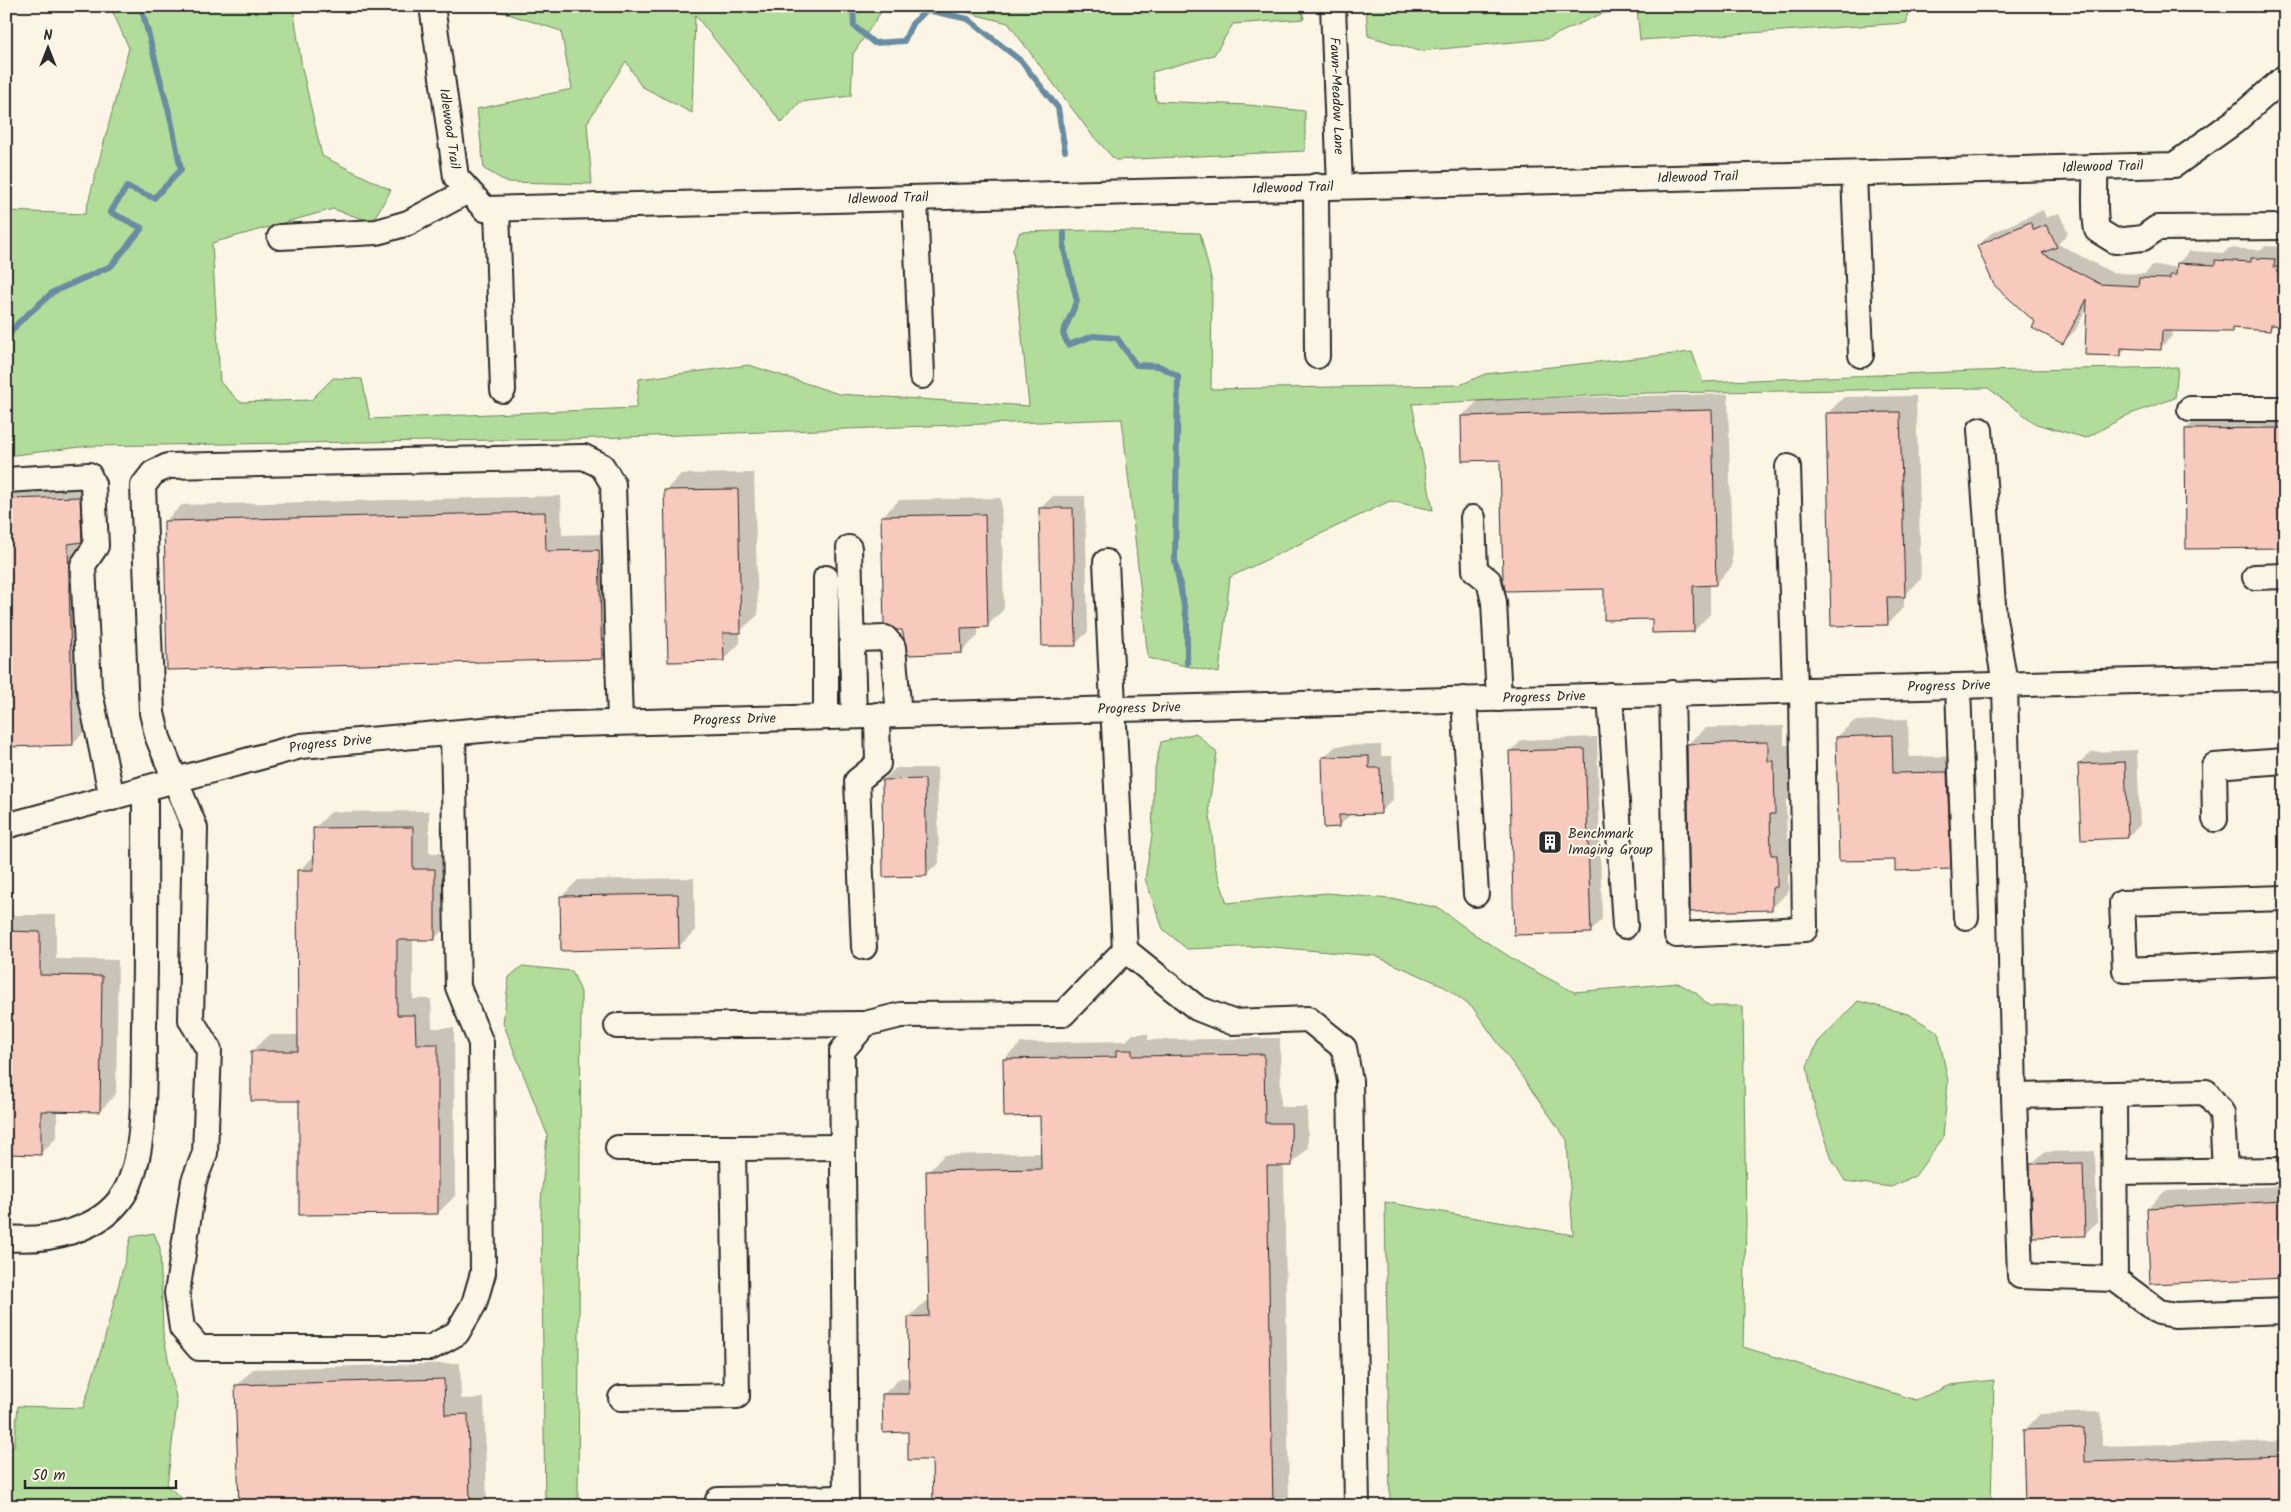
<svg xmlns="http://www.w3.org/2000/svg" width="2291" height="1512" font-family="Kalam,sans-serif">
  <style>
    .green { fill: #b2dc99; stroke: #6e8462 }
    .shadow { fill: #0003 }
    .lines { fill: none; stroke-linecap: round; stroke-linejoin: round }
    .stream { stroke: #688ca2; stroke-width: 6 }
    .building { fill: #f8c9bd; stroke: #2b2b2b }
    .minor-casing { stroke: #2b2b2b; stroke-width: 28 }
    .minor { stroke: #fcf5e5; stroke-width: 24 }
    .labels { text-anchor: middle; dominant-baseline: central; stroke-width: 4.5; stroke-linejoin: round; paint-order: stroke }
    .street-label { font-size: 14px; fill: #2b2b2b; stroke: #fcf5e5 }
    .poi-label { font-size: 14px; fill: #2b2b2b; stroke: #fcf5e5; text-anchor: start }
  </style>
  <rect width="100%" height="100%" fill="#fcf5e5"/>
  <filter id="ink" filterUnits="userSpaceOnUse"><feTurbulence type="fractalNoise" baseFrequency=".02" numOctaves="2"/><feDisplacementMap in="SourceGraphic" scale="10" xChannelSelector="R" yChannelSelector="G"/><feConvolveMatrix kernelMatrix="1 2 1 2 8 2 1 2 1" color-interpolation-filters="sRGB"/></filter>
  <g filter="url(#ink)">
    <path class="green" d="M110,6H293L302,68L322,156L391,190L372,222L333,209L212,243L220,382L240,402L311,400L333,378L362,379L370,419L636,408L639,379L749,365L839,394L1029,406L1013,249L1020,232L1098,230L1200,233L1212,282L1211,389L1460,385L1485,374L1692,352L1703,382L1976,371L2178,367L2175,398L2128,415L2086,438L2036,424L1988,388L1648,393L1412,404L1433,510L1390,501L1230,577L1219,673L1148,658L1122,419L570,439L89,446L6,456V211L85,214L129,48Z
      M494,6H885L853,54L851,96L800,102L782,123L695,15L692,113L641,86L626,61L587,123L592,184L507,182L484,169L477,109L572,89L561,31L496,10Z
      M942,6H1301L1304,19L1233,24L1214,55L1152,72L1156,101L1248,105L1305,111V151L1115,160L1092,135L1008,23Z
      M1366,6H1908L1907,23L1640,40L1637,8L1601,14L1546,39L1419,51L1368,36Z
      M1196,733L1217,753L1209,804L1215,866L1227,903L1327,893L1401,900L1439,908L1471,932L1521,964L1574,992L1678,983L1696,993L1710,1006H1743L1746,1224L1743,1347L1916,1400L1951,1385L1994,1380L1991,1506H1390L1385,1202L1573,1235L1567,1140L1473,1008L1442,985L1375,956L1262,946L1187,949L1163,929L1145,879L1152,835L1154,773L1161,742Z
      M522,966L572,971L581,992L578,1506H545L541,1202L547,1134L503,1023L509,977Z
      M1858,1001L1908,1014L1938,1032L1948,1081L1943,1138L1915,1176L1891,1187L1845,1181L1832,1159L1813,1101L1807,1066L1818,1042Z
      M154,1233L160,1248L163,1333L177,1403L167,1486L192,1506H6V1448L14,1447L18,1406L83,1408L104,1341L131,1237Z"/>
    <path class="shadow" d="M2043,210L2046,218L2059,213L2068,233L2058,244L2113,273L2145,274L2152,266L2178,267V263L2190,251L2224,253L2229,248L2261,250L2265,246L2285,247V325L2275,324L2270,329L2235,327L2231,331L2173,330L2172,336L2160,348L2128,347L2120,355L2088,306L2075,331L2062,343L2036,322L1978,246L1990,234Z
      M1728,394L1732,567L1715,584H1710V614L1694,631L1653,618L1605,588L1502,459L1462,416L1479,400Z
      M1916,396L1921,579L1904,596V607L1887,624L1827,414L1844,397Z
      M2203,412H2285V547L2186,429Z
      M754,473L758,615L740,631V643L723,660L665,491L681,474Z
      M96,481L84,538L89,727L72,744L6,745V483Z
      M561,496L562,535L615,534L618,642L601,658L165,521L182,505Z
      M1053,496H1085L1088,632L1075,644L1040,509Z
      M1001,498L1004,609L987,626H978V636L961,652L882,517L899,500Z
      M1908,719L1909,757L1963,756L1967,852L1950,868L1837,737L1854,721Z
      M1784,726V745H1790L1791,797L1786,801L1787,839H1793V870L1788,875V892L1772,908L1688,744L1705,728Z
      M1597,737L1602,919L1590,932L1510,752L1522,740Z
      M1381,745V756H1392L1393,800L1380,812L1351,814L1339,826L1323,758L1336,746Z
      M2137,750L2140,825L2127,837L2079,764L2092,752Z
      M896,768H937L939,863L926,875L883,780Z
      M429,811V853H451V922L435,938H413V999H431L432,1028H454L455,1196L438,1213L300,1100L252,1051L269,1035H299V871L315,855V828L331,812Z
      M694,878L695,931L678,947L561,897L578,880Z
      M6,915H56V959L118,960L116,1094L100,1111L57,1110V1137L40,1154L6,1153Z
      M1133,1034H1148V1040L1280,1038L1281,1107H1307L1308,1148L1291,1165H1284L1289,1506H934L933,1459L909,1431L883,1395L900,1378H910L909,1317L926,1301H930L928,1172L944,1155L1042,1153L1041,1115L1004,1059L1021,1043L1126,1041Z
      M2095,1151L2097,1222L2085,1234L2031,1165L2044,1152Z
      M2285,1186V1276L2148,1208L2165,1191Z
      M460,1363L461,1399L484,1398L487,1506H240L237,1386L253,1369Z
      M2101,1412L2102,1446L2285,1441V1506H2026L2024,1431L2040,1414Z"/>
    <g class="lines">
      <path class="stream" d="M853,6L854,26L874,43L904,41L912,24L927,10L968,19L1021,61L1058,108L1065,151
        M1064,233V250L1077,301L1063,333L1068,345L1093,336L1117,338L1136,365L1159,366L1178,376L1175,560L1187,621V663
        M6,339L18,323L53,292L111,266L142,228L110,212L127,187L154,198L181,170L171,120L141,6"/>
    </g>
    <path class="building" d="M2030,222L2034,230L2046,225L2057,247L2042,253L2100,284L2138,286L2139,278L2170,279V275H2176L2177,263L2215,265V260L2251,262V258L2275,259L2274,267H2285V326L2271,325L2270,331L2232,328V332L2162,331L2161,350L2121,348V356L2085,355L2087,299L2063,344L2032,328L2035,322L1994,285L1977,246Z
      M1712,410L1716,585L1693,586L1694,632L1652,633V619L1604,620V589L1505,591L1503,580L1500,460L1462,461L1461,416Z
      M1900,412L1905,597H1887L1888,625L1831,626L1826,413Z
      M2285,428V548L2186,549L2185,429Z
      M738,489L741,633H723L724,661L668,662L664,490Z
      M80,497L82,542L68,544L73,745L6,747V499Z
      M1039,508H1073L1076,646H1042Z
      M545,512L546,551L599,550L602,659L167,670L164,521Z
      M985,514L988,627L961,628L962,653L908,655L902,630H897L884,624L881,516Z
      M1892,735L1893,773L1947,772L1951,869L1895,871V860L1839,861L1836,737Z
      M1768,742V761H1774L1775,814H1770L1771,855H1777V887L1772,888V910L1690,912L1687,744Z
      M1585,749L1591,933L1514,935L1509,751Z
      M1369,756V768H1380L1381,814L1339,815V827L1324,828L1322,757Z
      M2125,762L2128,838L2081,840L2078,764Z
      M925,779L927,876L883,877L882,780Z
      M413,827V869H435V940H397V1015H415L416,1044H438V1214L299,1215V1101H251V1051H298L297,870H314L313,828Z
      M678,894L679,948L561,951L560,896Z
      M6,931L40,932V975L102,976L100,1112L41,1111V1155L6,1154Z
      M1116,1050H1132V1056L1264,1054L1265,1123H1291L1292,1166H1267L1273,1506H933L932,1460H908V1432L883,1433L882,1394H909L908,1317L929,1316L926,1171L1041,1169L1040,1116L1004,1117L1003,1059L1116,1057Z
      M2083,1163L2085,1236L2032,1237L2030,1164Z
      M2285,1201V1278L2150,1284L2147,1208Z
      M444,1379L445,1415L468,1414L470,1506H239L235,1385Z
      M2084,1428L2085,1462L2285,1456V1506H2025L2023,1430Z"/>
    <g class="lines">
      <g class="minor-casing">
        <g id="minor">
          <path id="s1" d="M432,6L456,177L485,209L2174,165L2234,122L2285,77"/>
          <path id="s2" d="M1333,6L1340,186"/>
          <path d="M2095,168C2096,189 2093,209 2097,230L2115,241L2143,238L2157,228L2285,227"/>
          <path d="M1854,174L1861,355"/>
          <path d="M1316,186L1317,356"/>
          <path d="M915,198L922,376"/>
          <path d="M497,209L503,390"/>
          <path d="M280,237L377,232L408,223L468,191"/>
          <path d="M2190,409H2285"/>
          <path d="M1980,430L1994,618L2005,684L2014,1096L2020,1276L2115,1279L2159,1312L2175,1315L2285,1311"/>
          <path d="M1788,467L1795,690"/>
          <path d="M6,480L89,475L93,484L96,546L83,565L89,688L112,798"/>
          <path d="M1473,518L1475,570L1489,581L1494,602L1499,699"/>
          <path d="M849,548L854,716"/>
          <path d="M1106,562L1125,950L1197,1008L1232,1022L1308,1019L1344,1048L1350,1081L1357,1506"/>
          <path d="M2255,577L2285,576"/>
          <path d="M826,578V717"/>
          <path d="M853,648L860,639L885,638L893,647L899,715"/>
          <path d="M1958,686L1966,917"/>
          <path d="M1672,693L1677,935L1805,929L1802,690"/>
          <path d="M1610,695L1625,926"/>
          <path d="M1464,699L1476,894"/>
          <path d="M453,733L458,987L481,1043L483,1273L474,1304L457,1333L430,1348H199L182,1328L177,1293L194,1181L205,1153L209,1050L191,1020L195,828L158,738L152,713L143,486L153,473L168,466L584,457L602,466L613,484L620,722"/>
          <path d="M2215,819L2214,766L2285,761"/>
          <path id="s3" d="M6,826L301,746L538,725L2285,677"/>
          <path d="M2285,898L2122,903L2125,970L2285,963"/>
          <path d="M864,947L857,781L878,764L877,715"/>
          <path d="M617,1026L865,1024"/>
          <path d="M2114,1094L2206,1092L2222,1113L2225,1171"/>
          <path d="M2014,1096L2114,1094L2115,1279"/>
          <path d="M618,1148H733"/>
          <path d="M2115,1172L2285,1170"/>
          <path d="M6,1238C47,1242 101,1231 124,1194C148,1155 143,1072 144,1026C146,947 145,868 145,788"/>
          <path d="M621,1398L737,1396L733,1148L841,1147"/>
          <path d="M718,1500L846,1498"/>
          <path d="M846,1506L842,1051L865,1024L901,1015L1063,1014L1125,950"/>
        </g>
      </g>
      <use href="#minor" class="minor"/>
    </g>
  </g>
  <defs>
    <g id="building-square" transform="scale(1.25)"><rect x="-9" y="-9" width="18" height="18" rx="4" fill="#2b2b2b" stroke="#fcf5e5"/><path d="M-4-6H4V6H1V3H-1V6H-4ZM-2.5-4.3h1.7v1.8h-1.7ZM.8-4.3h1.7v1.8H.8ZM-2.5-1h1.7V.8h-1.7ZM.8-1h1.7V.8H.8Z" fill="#fff"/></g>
  </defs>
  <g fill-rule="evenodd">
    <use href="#building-square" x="1550" y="842"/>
  </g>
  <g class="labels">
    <g class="street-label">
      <text stroke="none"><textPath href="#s2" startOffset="90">Fawn-Meadow Lane</textPath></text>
      <text stroke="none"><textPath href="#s1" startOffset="124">Idlewood Trail</textPath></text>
      <text stroke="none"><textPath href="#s1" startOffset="1834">Idlewood Trail</textPath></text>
      <text stroke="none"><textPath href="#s1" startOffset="1429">Idlewood Trail</textPath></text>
      <text stroke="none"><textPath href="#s1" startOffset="1024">Idlewood Trail</textPath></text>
      <text stroke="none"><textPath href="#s1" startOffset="619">Idlewood Trail</textPath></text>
      <text stroke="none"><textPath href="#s3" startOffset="1955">Progress Drive</textPath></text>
      <text stroke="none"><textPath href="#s3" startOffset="1550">Progress Drive</textPath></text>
      <text stroke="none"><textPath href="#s3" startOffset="1145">Progress Drive</textPath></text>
      <text stroke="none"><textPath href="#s3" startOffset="740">Progress Drive</textPath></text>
      <text stroke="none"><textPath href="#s3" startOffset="335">Progress Drive</textPath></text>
    </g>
    <g class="poi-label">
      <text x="1568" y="834">Benchmark<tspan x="1568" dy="16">Imaging Group</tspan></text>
    </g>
  </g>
  <rect width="2291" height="1512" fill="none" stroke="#fcf5e5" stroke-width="25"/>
  <rect x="12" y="12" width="2266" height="1487" fill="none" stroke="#2b2b2b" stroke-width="2" filter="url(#ink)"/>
  <g transform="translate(48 48)" stroke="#fcf5e5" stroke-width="4" paint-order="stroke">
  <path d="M0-4L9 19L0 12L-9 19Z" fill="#2b2b2b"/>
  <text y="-8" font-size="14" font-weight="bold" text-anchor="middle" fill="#2b2b2b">N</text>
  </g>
  <path d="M25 1480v8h151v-8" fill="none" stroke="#2b2b2b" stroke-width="2.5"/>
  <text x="32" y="1480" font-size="15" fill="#2b2b2b" stroke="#fcf5e5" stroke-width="4" paint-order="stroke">50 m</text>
</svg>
